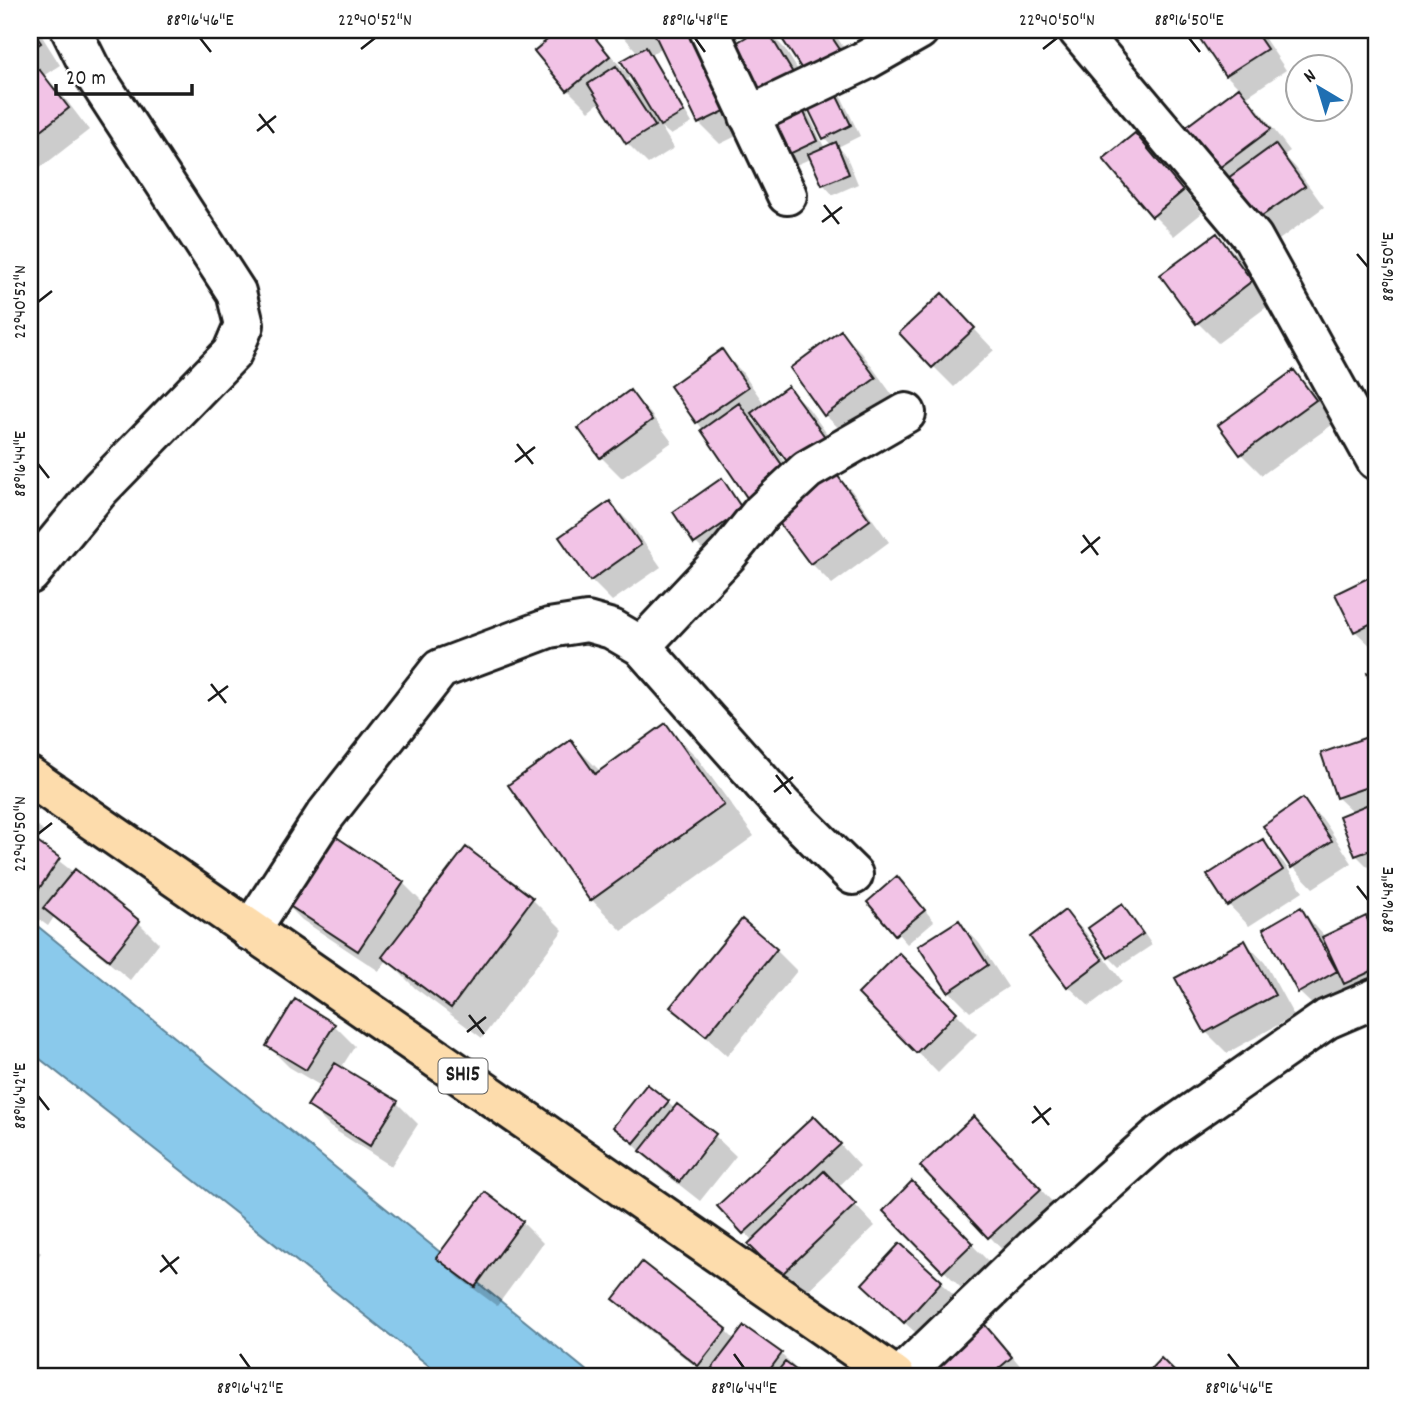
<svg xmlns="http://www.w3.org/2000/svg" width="1406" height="1406" font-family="Dekko,sans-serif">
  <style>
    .water { fill: #8ac9eb; stroke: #5e8498; stroke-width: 2 }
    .shadow { fill: #0003; fill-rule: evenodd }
    .building { fill: #f2c3e6; stroke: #1c1c1c; stroke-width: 2 }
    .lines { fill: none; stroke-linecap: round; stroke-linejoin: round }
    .minor-casing { stroke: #1c1c1c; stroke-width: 44 }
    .tertiary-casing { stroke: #1c1c1c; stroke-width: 44 }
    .primary-casing { stroke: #1c1c1c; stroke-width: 44 }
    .minor { stroke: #fff; stroke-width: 38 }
    .tertiary { stroke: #fff; stroke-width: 38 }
    .primary { stroke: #fddcac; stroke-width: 38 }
    .ticks { fill: none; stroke: #1c1c1c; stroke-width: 2.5 }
    .labels { text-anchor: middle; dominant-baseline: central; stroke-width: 5; stroke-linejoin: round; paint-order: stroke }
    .shield { fill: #fff; stroke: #606060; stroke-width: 2 }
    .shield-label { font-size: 21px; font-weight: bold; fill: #1c1c1c }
    .neatline { fill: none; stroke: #1c1c1c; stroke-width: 2.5 }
    .ticks-label { font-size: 18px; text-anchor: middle; fill: #1c1c1c }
  </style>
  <rect width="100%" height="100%" fill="#fff"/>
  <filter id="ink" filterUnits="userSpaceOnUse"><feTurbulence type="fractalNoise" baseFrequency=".0143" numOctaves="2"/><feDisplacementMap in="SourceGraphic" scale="14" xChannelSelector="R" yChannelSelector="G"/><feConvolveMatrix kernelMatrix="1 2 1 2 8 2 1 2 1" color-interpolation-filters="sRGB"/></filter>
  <g filter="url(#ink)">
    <path class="water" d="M30,920L593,1376H442L30,1051Z"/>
    <path class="shadow" d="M30,30H38L60,65L43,76L60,92L89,130L30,176Z
      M273,30H285L277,34Z
      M562,30H589L630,77L627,79L641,93L638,53L618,30H709L757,126L720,144L699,123L663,47L651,54L692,123L671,135L661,127L674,148L648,164L627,143L601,101L589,111L568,90L536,51Z
      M761,30H766L785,49L813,95L822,90L779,32L783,30H832L862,75L837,92L841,96L860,136L838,147L846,155L858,184L833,195L823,184L812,158L796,165L786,155L728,50ZM808,104L825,138L832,146L825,149L807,111L803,107Z
      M1196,30H1259L1286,70L1246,97L1259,110L1290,151L1284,155L1296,168L1324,207L1276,242L1209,175L1239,88L1226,75Z
      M1135,135L1155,156L1202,213L1174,236L1154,216Z
      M1217,235L1238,256L1272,303L1218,343L1197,322Z
      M962,316L994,350L954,387L933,366Z
      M841,332L862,353L896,400L846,435L825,415Z
      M722,351L742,372L765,405L788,388L809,409L848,463L834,473L852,491L889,542L832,584L811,563L697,422ZM756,416L764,428L763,429L752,419ZM775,442L811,485L804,490L772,444Z
      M1294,372L1315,393L1336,422L1262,475L1241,454Z
      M629,393L650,413L672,442L622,478L601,457L581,429Z
      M721,481L731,491L752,521L706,553L696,543Z
      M610,503L631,524L661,567L612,601L591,580Z
      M1376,576V651L1355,631L1337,595Z
      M665,726L696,756L754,836L622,931L592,900L510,786L571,742L601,772Z
      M1376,736V875L1356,855L1353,812L1337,797L1323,754Z
      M1303,801L1324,821L1352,863L1313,888L1293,867L1265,827Z
      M30,818L44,832L37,844L139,923L159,943L130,980L54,917L48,926L30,913Z
      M1263,841L1283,862L1303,891L1249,926L1229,905Z
      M403,883L424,904L532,899L563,930L482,1038L415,988L387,960L379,971L302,920L281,899Z
      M907,889L934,921L907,944L870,902Z
      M1122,906L1132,916L1152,945L1119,967L1109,957Z
      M1301,910L1325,937L1365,918L1376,929V999L1320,1012L1299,992Z
      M1065,912L1086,933L1122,981L1089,1006L1068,986Z
      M959,922L979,943L1008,987L970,1012L949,991Z
      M1245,942L1265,963L1294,1016L1227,1053L1206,1032L1177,979Z
      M776,950L797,971L727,1056L673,1007Z
      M899,956L977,1034L938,1073L860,994Z
      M334,1025L355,1046L341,1068L397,1103L418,1124L391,1166L330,1127L309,1106L321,1086L289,1067L268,1046Z
      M667,1102L675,1109L677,1106L715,1136L736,1156L700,1201L663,1172L615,1127Z
      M835,1139L860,1166L838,1187L875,1226L802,1296L751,1244L753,1241L719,1206Z
      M994,1140L1061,1211L1010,1258L923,1166Z
      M912,1184L992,1265L965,1292L885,1211Z
      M485,1195L522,1222L543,1243L497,1306L459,1278L438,1258Z
      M30,1242L41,1253L30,1266Z
      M900,1245L962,1303L926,1342L885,1305Z
      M615,1299L725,1330L735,1340L744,1328L781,1354L802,1375L708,1376L636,1320Z
      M980,1322L1001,1343L1029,1376H939L929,1365Z"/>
    <path class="building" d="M30,30H32L41,43L30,50Z
      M559,30H589L610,56L567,91L534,51Z
      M657,30H702L737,105L698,124L653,31Z
      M758,30H767L796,78L757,102L726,49Z
      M780,30H827L843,54L807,77L777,31Z
      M1194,30H1254L1267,49L1225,76Z
      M646,47L684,112L660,126L621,61Z
      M616,66L655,126L626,144L588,84Z
      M39,69L69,108L30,139V77Z
      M831,84L851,125L823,139L803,98Z
      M1239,87L1271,129L1207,177L1175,135Z
      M798,99L817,141L785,156L765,114Z
      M1135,133L1183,191L1152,217L1103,159Z
      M836,142L849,174L822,185L808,154Z
      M1275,144L1305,186L1253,222L1224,181Z
      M1217,233L1252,281L1196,324L1160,275Z
      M942,293L975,328L932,368L899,333Z
      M841,330L876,378L824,416L790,368Z
      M722,349L748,387L696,423L670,386Z
      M1294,370L1316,400L1240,455L1218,425Z
      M788,386L828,441L792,468L751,413Z
      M630,390L652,420L600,458L578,428Z
      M739,403L789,475L750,502L701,430Z
      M832,468L870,520L810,564L771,512Z
      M722,478L743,510L694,544L673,512Z
      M610,501L641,545L590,581L559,537Z
      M1376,574V621L1354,632L1335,594Z
      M1376,670V701L1367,673Z
      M666,723L724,805L590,901L508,785L571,740L595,774Z
      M1376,734V784L1336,798L1321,753Z
      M1303,798L1332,841L1291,868L1263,826Z
      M1376,801V848L1355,856L1339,816Z
      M326,830L404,882L358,951L279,899Z
      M30,837L60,858L30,902Z
      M1263,839L1283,870L1227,906L1207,875Z
      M466,847L533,898L451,1008L382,957Z
      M75,869L140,921L109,960L43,908Z
      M897,876L925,910L895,935L867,902Z
      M1122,904L1143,934L1108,958L1088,928Z
      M1301,907L1337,971L1298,993L1263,929Z
      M1065,910L1103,960L1067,987L1030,937Z
      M1366,916L1376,938V969L1344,984L1322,937Z
      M742,919L777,949L706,1036L670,1007Z
      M959,920L988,965L948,992L918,946Z
      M1245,940L1275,995L1205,1033L1175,978Z
      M899,953L957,1012L916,1053L858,994Z
      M295,999L335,1024L306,1070L266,1046Z
      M335,1063L398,1101L370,1146L307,1106Z
      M647,1084L669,1101L634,1143L613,1127Z
      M677,1104L716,1134L679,1182L640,1151Z
      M814,1116L841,1144L743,1234L717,1206Z
      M974,1116L1041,1189L988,1238L920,1166Z
      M824,1171L856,1204L780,1276L748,1244Z
      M912,1181L973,1243L943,1272L883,1211Z
      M485,1192L523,1221L475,1287L436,1258Z
      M900,1243L942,1281L904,1323L862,1284Z
      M642,1262L727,1329L698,1366L613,1299Z
      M980,1319L1012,1357L990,1376H937L927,1365Z
      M744,1326L782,1353L765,1376H706Z
      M1161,1358L1179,1376H1144Z
      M785,1362L804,1376H774Z"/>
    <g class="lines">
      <g class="minor-casing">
        <path id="minor" d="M709,30L787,195
          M1078,30L1253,238L1376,460
          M749,116L866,60L919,30
          M30,574L100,489L232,353L244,325L236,292L90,68L71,30
          M641,646L729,553L761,513L807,470L906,413
          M250,931L324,817L440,669L549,628L587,622L612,629L641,646L783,806L853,875"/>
      </g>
      <g class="tertiary-casing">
        <path id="tertiary" d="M901,1376L1034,1248L1159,1136L1327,1019L1376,998"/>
      </g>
      <g class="primary-casing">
        <path id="primary" d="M30,777L895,1376"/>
      </g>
      <use href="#minor" class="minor"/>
      <use href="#tertiary" class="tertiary"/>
      <use href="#primary" class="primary"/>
    </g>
  </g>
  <path class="ticks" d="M200,38L211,52M695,38L705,52M1189,38L1200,52M361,49L375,38M1043,49L1057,38M259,114L274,133M257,131L276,116M824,205L839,224M822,222L842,207M1357,254L1368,267M38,302L52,291M517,444L533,464M515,462L535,447M38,464L49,478M1083,535L1098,555M1081,553L1100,537M211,684L226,703M208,701L228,686M776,775L791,794M774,792L793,777M38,834L52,823M1357,886L1368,900M469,1015L484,1034M467,1032L486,1017M38,1096L49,1110M1034,1106L1049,1125M1032,1123L1051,1108M162,1255L177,1274M160,1272L179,1257M240,1354L250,1368M734,1354L744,1368M1228,1354L1239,1368"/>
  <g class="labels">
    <rect class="shield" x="438.5" y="1058.5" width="49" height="35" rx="5"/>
    <g class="shield-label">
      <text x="463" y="1076">SH15</text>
    </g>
  </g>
  <rect width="1406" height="1406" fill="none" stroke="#fff" stroke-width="77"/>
  <g transform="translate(1319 88) rotate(322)"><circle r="33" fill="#ffffff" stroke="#a4a4a4" stroke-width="2"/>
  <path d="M0-5L12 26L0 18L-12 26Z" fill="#1f6fb2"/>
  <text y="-10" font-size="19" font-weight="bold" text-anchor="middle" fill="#1c1c1c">N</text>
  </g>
  <path d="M56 84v10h136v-10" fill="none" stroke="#1c1c1c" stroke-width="3.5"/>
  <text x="66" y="84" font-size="21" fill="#1c1c1c" stroke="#ffffff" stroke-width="5" paint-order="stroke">20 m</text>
  <rect x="38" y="38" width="1330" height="1330" class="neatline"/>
  <g class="ticks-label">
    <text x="200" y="25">88°16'46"E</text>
    <text x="375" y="25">22°40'52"N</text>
    <text x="695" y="25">88°16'48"E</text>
    <text x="1057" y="25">22°40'50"N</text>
    <text x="1189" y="25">88°16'50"E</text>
    <text transform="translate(1387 267) rotate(-90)" y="6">88°16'50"E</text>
    <text transform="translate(19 302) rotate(-90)" y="6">22°40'52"N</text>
    <text transform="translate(19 464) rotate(-90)" y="6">88°16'44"E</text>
    <text transform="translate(19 834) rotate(-90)" y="6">22°40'50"N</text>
    <text transform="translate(1387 900) rotate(-90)" y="6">88°16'48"E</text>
    <text transform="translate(19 1096) rotate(-90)" y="6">88°16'42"E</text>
    <text x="250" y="1393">88°16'42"E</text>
    <text x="744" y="1393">88°16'44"E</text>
    <text x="1239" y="1393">88°16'46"E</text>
  </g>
</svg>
